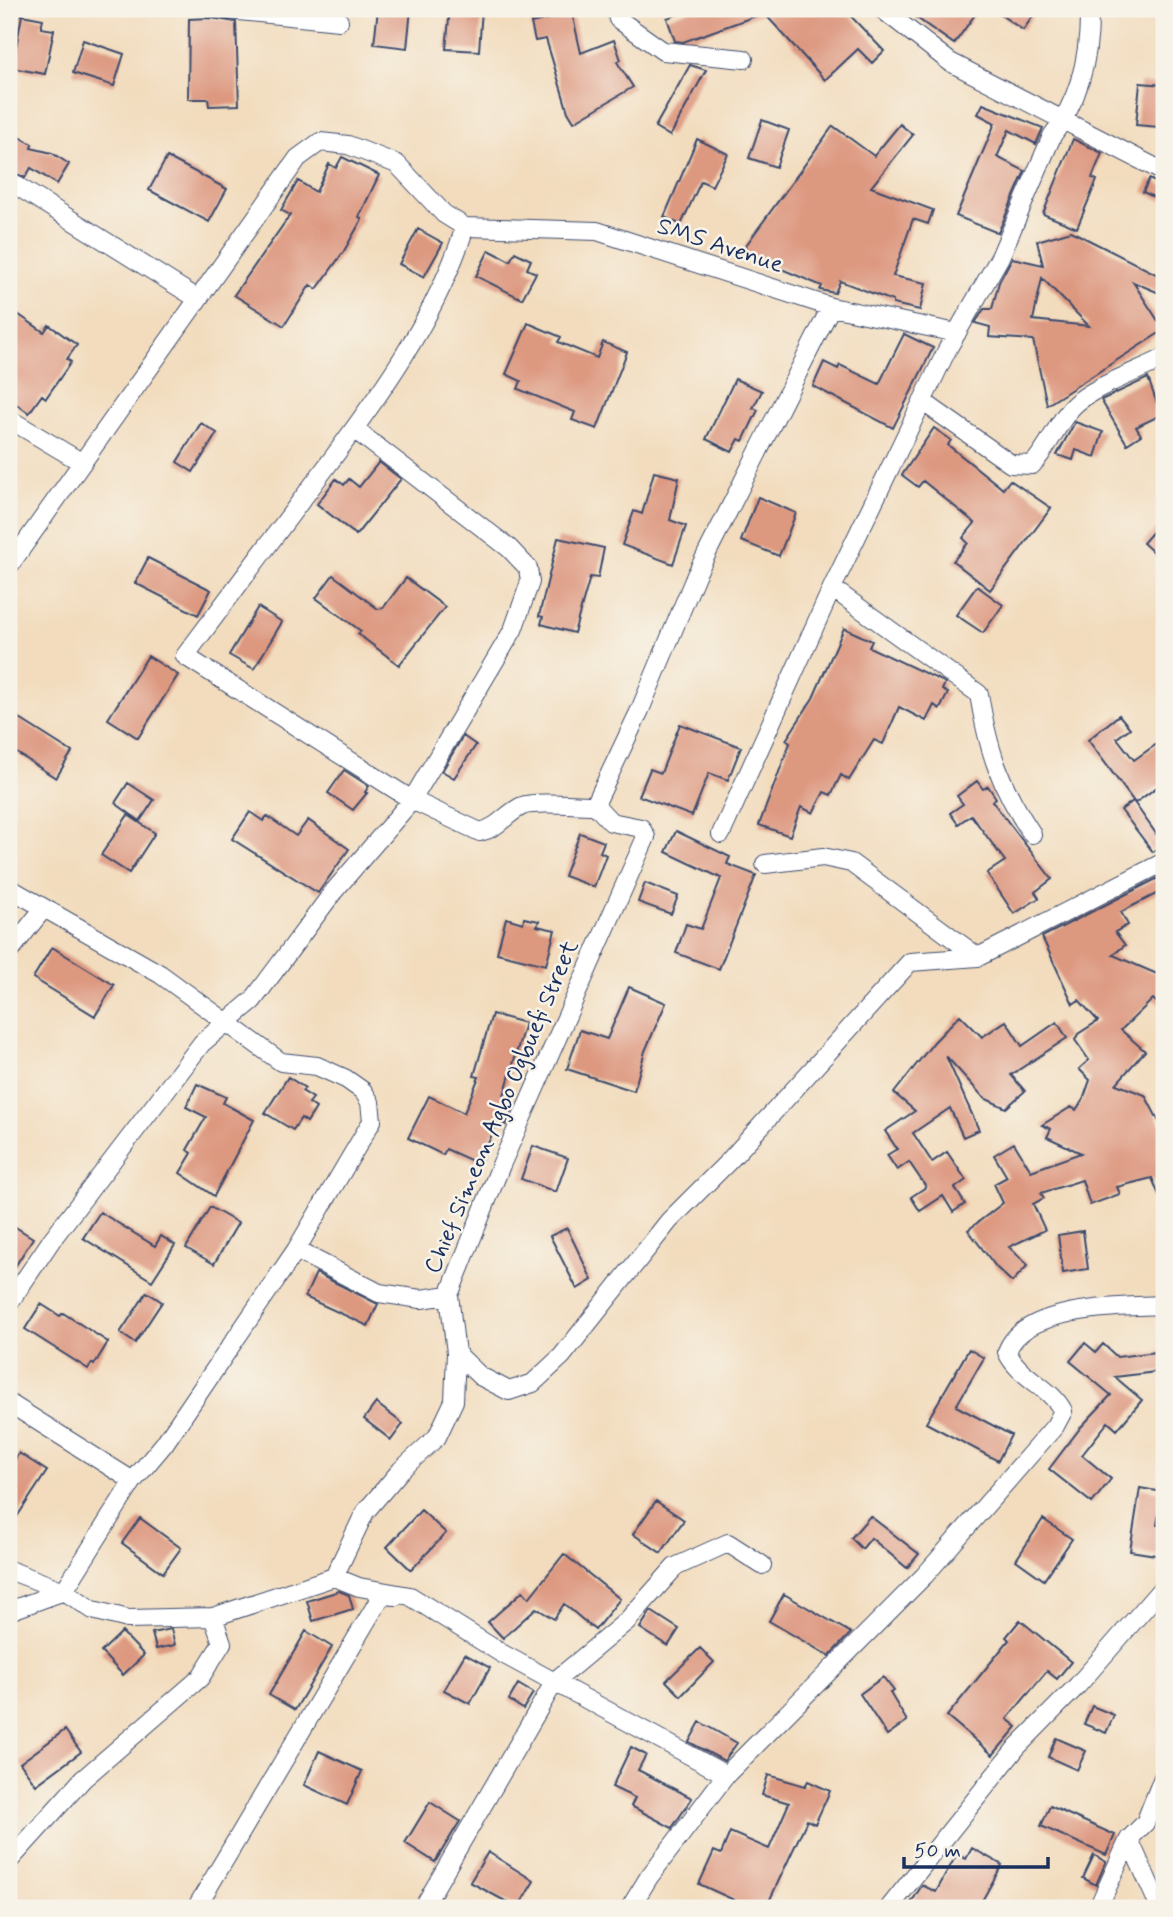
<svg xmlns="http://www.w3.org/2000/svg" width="1173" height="1917" font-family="Mynerve,sans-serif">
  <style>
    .building { fill: #dd9880; fill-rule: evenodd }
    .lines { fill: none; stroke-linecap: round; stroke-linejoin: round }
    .minor-casing { stroke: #3b496c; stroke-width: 20 }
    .minor { stroke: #fff; stroke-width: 18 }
    .labels { text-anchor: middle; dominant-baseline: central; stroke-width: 5; stroke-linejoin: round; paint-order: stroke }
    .street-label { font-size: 24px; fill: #1b2f5e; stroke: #f7f3e8 }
  </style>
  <rect width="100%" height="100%" fill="#f7f3e8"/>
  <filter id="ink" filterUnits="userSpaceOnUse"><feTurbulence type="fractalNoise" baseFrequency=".0143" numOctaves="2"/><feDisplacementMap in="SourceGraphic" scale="14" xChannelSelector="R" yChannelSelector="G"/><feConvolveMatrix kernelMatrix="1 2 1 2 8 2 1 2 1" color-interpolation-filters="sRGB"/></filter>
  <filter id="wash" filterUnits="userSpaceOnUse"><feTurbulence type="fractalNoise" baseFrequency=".00686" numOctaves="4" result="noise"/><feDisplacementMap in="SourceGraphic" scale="28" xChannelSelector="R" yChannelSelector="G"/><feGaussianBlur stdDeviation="1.57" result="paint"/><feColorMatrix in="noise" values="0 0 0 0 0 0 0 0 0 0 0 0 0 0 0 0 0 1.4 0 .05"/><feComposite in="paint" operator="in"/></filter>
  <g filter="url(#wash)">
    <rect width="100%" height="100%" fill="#f2dcbd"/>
    <g id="blocks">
      <path class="building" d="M378,9H411L407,48L374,44Z
        M450,9H482L479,51L446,49Z
        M692,9H844L884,51L872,63L858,49L825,80L764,13L683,42L675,41L667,18Z
        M904,9H944L952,15L957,9H979L954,44Z
        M992,9H1038L1023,30Z
        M572,13L581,53L614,40L621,60L617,62L633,87L574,122L568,112L546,39L535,41L531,23Z
        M22,15L43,19L41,28L54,30L45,74L12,68Z
        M211,18L236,22L239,105L209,106L208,99H188L189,19Z
        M83,40L124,54L114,86L73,73Z
        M690,65L706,70L670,136L655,127Z
        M1140,83L1164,85L1159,127L1136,125Z
        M983,104L1043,128L1036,144L1009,130L997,157L1025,171L998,233L956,216L995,123L978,114Z
        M762,120L789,130L776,167L749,158Z
        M900,124L913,135L871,187L933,210L928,224L913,219L893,276L926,283L920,310L893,304V301L840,281L835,293L820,290L822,286L741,252L833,126L874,156Z
        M9,131L32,144L31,148L52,153L69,164L57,184L31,168L25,178L9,170Z
        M697,139L728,154L712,186L701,181L681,225L664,217Z
        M1073,139L1102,153L1092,178L1097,180L1077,228L1043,214Z
        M167,157L227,189L209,222L149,190Z
        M342,157L379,175L359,217L362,219L344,251L317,289L310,285L284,326L234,295L290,215L281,210L298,181L316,192L329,164L336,168Z
        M1149,179L1164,186V202L1143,192Z
        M418,229L443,243L424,277L399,264Z
        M1071,231L1164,278V295L1133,282L1164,330L1047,405L1033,340L989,337L990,327L975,323L984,309H992L999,282L1012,258L1043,265L1037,241ZM1042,278L1089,326L1033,320Z
        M489,250L510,261L515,252L531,260L527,269L536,273L522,299L476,276Z
        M9,308L44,332L49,325L77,345L67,359L71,362L46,398L42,395L29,413L9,399Z
        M528,323L561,337L558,342L597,358L603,342L627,352L597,429L572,420L575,412L518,389L521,381L506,374Z
        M904,334L933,348L893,428L813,386L824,362L838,369L840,365L879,384Z
        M1148,378L1161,415L1136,427L1141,435L1127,444L1101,400Z
        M735,379L762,391L753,408L758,410L743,441L739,439L732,452L706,439Z
        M1075,422L1103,432L1095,457L1076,450L1073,460L1057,455Z
        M201,423L217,433L193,472L177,462Z
        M934,428L951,440L948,445L1003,489L1010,480L1051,508L990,590L953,561L968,543L963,538L975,523L923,481L918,487L902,475Z
        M379,462L401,479L356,535L317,504L336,479L344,485L349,479L359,487Z
        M654,472L679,478L670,520L686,526L673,564L622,545L634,511L642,514Z
        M758,497L796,513L779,556L741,541Z
        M1164,519V562L1143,543Z
        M558,538L604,548L598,578L590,577L574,633L541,624L543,617L539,616Z
        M148,558L211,590L198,615L135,583Z
        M333,575L378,609L383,608L406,578L445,607L399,665L358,634L361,631L316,598Z
        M977,586L1003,605L983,633L956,615Z
        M258,607L282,622L254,669L229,655Z
        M844,628L872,641L869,647L942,681L945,683L942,690L948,693L940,709L934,705L926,721L899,707L883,744L874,740L849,780L841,775L831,795L824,792L813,813L801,807L790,836L759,825L790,743L786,740L813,698Z
        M148,656L178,675L138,738L108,719Z
        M9,712L72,752L56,778L9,748Z
        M1119,715L1130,728L1117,738L1134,760L1164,739V782L1135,803L1088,740Z
        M680,724L741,747L728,780L709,773L692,816L639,796L650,769L661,773Z
        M463,736L476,745L454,778L442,771Z
        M344,770L369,786L365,792L367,793L353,810L328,793Z
        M977,781L983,789L988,786L996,798L992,801L1052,879L1035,892L1039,898L1014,914L987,873L1005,861L971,815L958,824L950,813L963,804L957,796Z
        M128,783L154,800L140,821L115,803Z
        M1133,801L1164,845L1153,852L1121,810Z
        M250,812L263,821L267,816L296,836L308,820L349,849L318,893L232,839Z
        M128,815L155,833L129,873L101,855Z
        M676,831L730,857L727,864L756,875L719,969L676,953L686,924L701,929L721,878L666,852Z
        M580,833L604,842L600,852L606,855L594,887L564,876Z
        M1164,875V890L1121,912L1128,925L1115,932L1125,945L1113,955L1164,977V1009L1153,999L1121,1030L1145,1051L1116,1084L1145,1095L1164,1131V1207L1152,1178L1117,1187L1120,1194L1090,1205L1082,1180L1041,1193L1044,1198L1033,1204L1045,1230L1009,1247L1028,1265L1012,1282L997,1268L968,1230L1003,1203L994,1184L1007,1177L994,1155L1014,1143L1031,1171L1081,1153L1047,1137L1051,1129L1042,1125L1071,1107L1076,1110L1083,1100L1090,1080L1079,1069L1089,1060L1075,1040L1078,1034L1098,1021L1079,1000L1073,1004L1042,937Z
        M645,883L678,896L671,914L638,902Z
        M506,918L523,923L524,918L539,921L537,926L555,930L546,965L497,953Z
        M52,947L114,985L95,1016L33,978Z
        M629,987L666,1003L645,1051L634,1091L567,1069L580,1030L607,1039Z
        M492,1014L525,1023L503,1099L515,1104L506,1125L498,1121L479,1164L446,1149L443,1155L408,1138L429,1096L464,1113L479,1077L474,1076Z
        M960,1015L982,1037L1006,1021L1022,1046L1057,1022L1067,1038L1011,1075L1025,1091L1006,1108L984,1098L946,1056L979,1130L963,1137L950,1108L913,1133L932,1162L947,1152L966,1180L955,1188L965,1204L953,1212L943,1196L920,1211L911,1197L926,1187L909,1162L897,1170L887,1155L897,1149L885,1131L915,1111L894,1093L934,1042Z
        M288,1077L305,1088L302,1091L313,1098L309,1103L316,1108L307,1122L301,1118L293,1130L265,1113Z
        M197,1084L226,1097L223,1103L254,1120L214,1196L180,1173L192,1153L187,1150L206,1117L186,1107Z
        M533,1146L568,1158L556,1192L521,1179Z
        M210,1207L238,1223L214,1264L186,1248Z
        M100,1212L155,1246L161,1236L175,1245L152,1281L83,1238Z
        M9,1223L33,1238L9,1276Z
        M567,1228L592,1280L577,1289L550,1236Z
        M1083,1231L1088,1269L1063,1273L1058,1235Z
        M316,1273L378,1304L368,1326L305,1297Z
        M147,1292L162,1302L135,1343L120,1333Z
        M41,1304L60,1316L63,1313L108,1342L94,1365L92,1363L88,1369L25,1329Z
        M1085,1343L1096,1352L1103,1344L1117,1357L1164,1351V1371L1115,1377L1142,1400L1117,1430L1108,1422L1082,1455L1111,1479L1092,1503L1049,1469L1081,1427L1111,1395L1070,1361Z
        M969,1349L984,1358L956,1406L1011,1435L998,1461L926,1423Z
        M376,1403L403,1424L391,1440L364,1419Z
        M19,1453L47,1471L9,1529V1469Z
        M1140,1488L1163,1492L1157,1525L1164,1526L1162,1556L1130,1551Z
        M656,1501L684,1520L661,1553L633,1534Z
        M421,1510L446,1533L411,1570L387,1547Z
        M870,1516L919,1554L907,1568L871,1538L862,1549L851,1538Z
        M140,1518L181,1548L163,1573L122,1543Z
        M1043,1519L1072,1539L1044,1580L1016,1560Z
        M564,1554L620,1599L595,1630L564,1604L554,1619L536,1608L503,1638L488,1622L523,1591L529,1598Z
        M339,1591L349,1595L353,1609L313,1621L307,1601Z
        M784,1594L851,1633L829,1656L769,1621Z
        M651,1611L679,1629L668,1646L640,1628Z
        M1020,1620L1071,1662L1057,1679L1047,1671L1007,1719L1017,1727L993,1755L947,1716L1009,1640L1006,1637Z
        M171,1629L175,1645L156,1649L152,1633Z
        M306,1631L332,1647L295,1710L269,1695Z
        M122,1632L144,1655L123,1675L101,1652Z
        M700,1648L714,1662L681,1696L666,1681Z
        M465,1654L490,1668L470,1704L444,1690Z
        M883,1677L894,1691L890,1693L907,1721L887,1735L860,1694Z
        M518,1684L533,1693L523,1709L509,1700Z
        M1092,1706L1114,1715L1106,1733L1084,1724Z
        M700,1722L737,1743L724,1761L689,1742Z
        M65,1730L81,1752L36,1785L20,1763Z
        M1056,1738L1086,1751L1077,1770L1048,1757Z
        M631,1747L646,1755L638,1770L692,1798L672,1828L631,1806L635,1798L612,1787Z
        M319,1751L362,1771L347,1805L304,1785Z
        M768,1775L805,1786L808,1781L830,1791L815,1824L807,1820L766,1908H729L734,1900L699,1884L714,1851L721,1854L730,1832L769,1849L789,1803L762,1795Z
        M430,1802L460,1821L435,1862L405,1843Z
        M1050,1806L1115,1835L1106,1855L1041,1826Z
        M972,1848L1002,1865L978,1908H908L922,1885L936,1892L957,1854L966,1859Z
        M488,1852L534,1881L518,1908L470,1882Z
        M1094,1855L1106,1862L1096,1885L1083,1878Z"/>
    </g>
  </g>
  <g filter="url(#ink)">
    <use href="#blocks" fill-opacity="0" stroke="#3b496c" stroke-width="2"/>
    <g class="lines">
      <g class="minor-casing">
        <path id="minor" d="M218,9L339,21
          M616,9L618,19L663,51L744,59
          M882,9L950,62L1164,172
          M9,181L198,299
          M922,401L1011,464L1032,465C1049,447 1056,425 1072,407C1091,387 1139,371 1164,358
          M9,419L81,462
          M9,566L298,158L320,142L348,145L397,164L444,214L465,227L597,231L831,307L957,333
          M832,588L979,694C988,750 1000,786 1032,834
          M595,805L640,710L696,575L831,307
          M721,834L832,588L948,348L1000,257L1052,136C1080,99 1090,55 1089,9
          M765,864L823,857L851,863L978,957
          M9,888L160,974L281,1062L317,1066L346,1079L363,1091L370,1102L372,1121L296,1250L164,1444L133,1481L9,1403
          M9,952L44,908
          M296,1250L379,1293L421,1299L449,1295
          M9,1303L53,1238L202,1043L253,1000L334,891L412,800L513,630L530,582L528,568L509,548L354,429
          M456,1353L480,1376L509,1391L533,1383L562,1356L669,1221L729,1161L910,962L978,957L1164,862
          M9,1570L64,1591L93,1610L128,1619L213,1617L334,1577L359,1587L410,1596L501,1653L726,1775
          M334,1577L365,1512L401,1470L437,1437L454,1401L456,1353L449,1295L501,1165L646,837L641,828L611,822L595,805C579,805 533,801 522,806C506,814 498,828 480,832L412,800L185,656C228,598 271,540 315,482C374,403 435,322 465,227
          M9,1611L64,1591L133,1481
          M1129,1839L1160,1908
          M9,1861L83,1779L200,1678L222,1643L213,1617
          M196,1908L382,1595L396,1596
          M423,1908L555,1681L627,1621L675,1567L728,1543L762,1565
          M630,1908L649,1877L726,1775L925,1575L1055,1426L1063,1411C1050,1386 1019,1378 1007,1352C1022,1306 1123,1306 1164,1305
          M889,1908L1017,1747L1078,1685L1164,1586
          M1098,1908L1129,1839L1145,1823L1164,1775"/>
      </g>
      <use href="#minor" class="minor"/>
    </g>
  </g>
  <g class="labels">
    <g class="street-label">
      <text transform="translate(720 246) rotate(18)">SMS Avenue</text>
      <text transform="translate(502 1107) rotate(-67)">Chief Simeon Agbo Ogbuefi Street</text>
    </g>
  </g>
  <rect width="1173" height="1917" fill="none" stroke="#f7f3e8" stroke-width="35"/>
  <path d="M904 1857v10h144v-10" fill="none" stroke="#1b2f5e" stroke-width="3.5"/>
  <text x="914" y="1857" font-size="21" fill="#1b2f5e" stroke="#f7f3e8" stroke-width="5" paint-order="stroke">50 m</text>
</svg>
